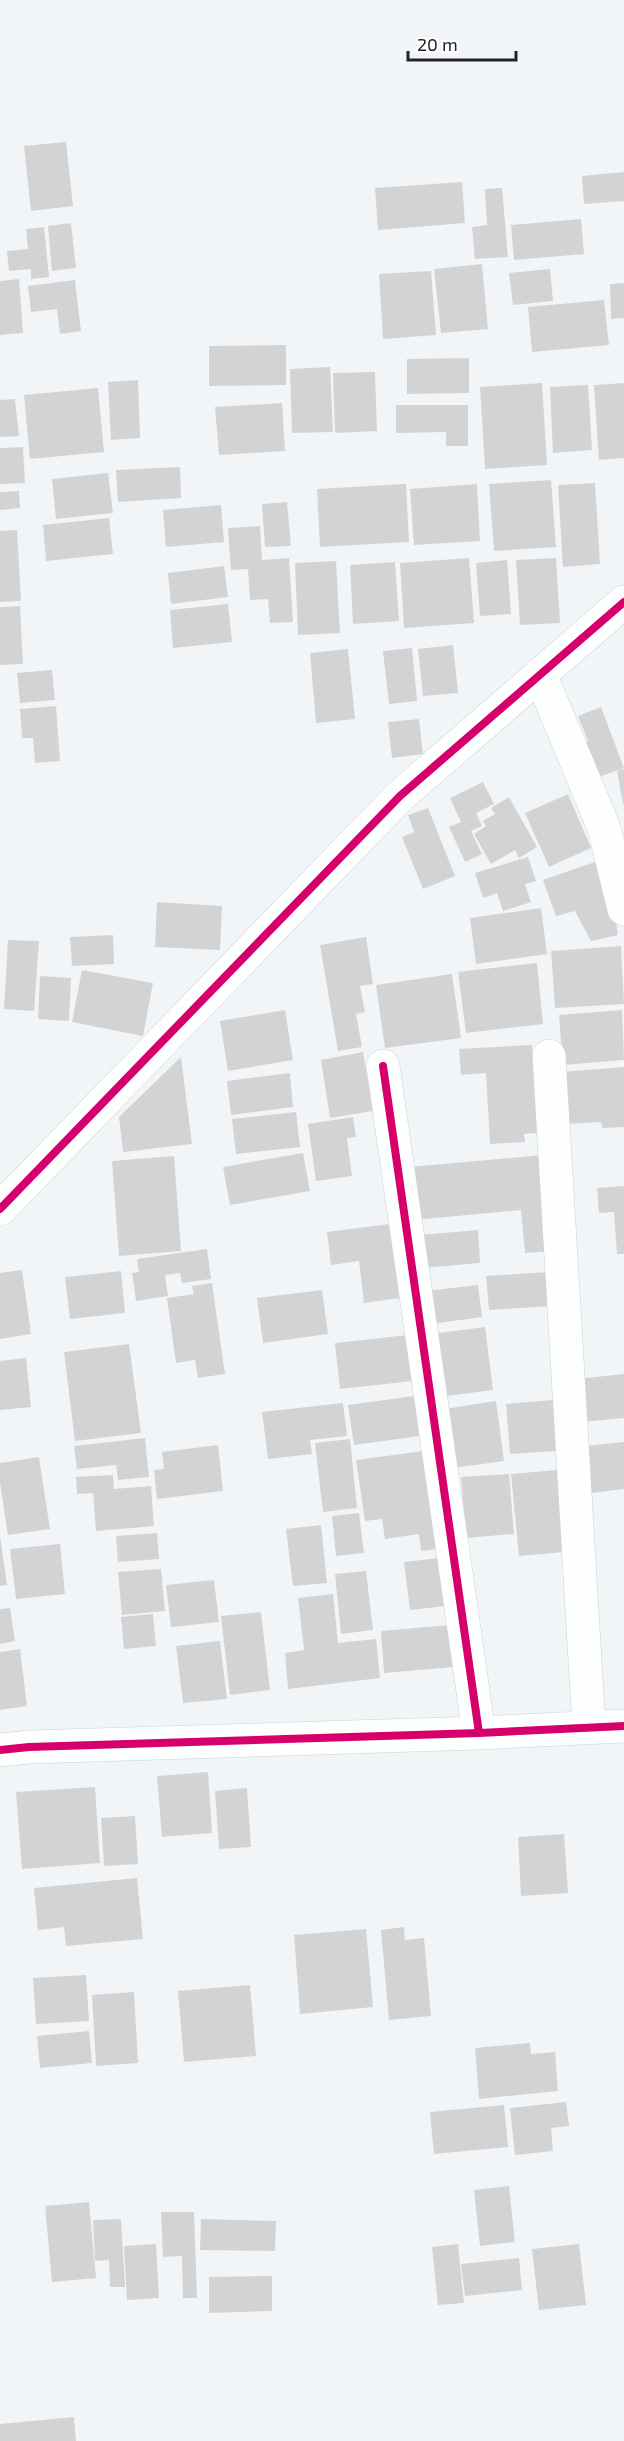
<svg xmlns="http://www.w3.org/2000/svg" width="624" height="2441" font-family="'Exo 2',sans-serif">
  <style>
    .building { fill: #d4d3d4 }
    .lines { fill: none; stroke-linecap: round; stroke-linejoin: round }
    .minor-casing { stroke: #ced0d3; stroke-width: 34 }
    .minor { stroke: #fdfefe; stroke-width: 33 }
    .cycleway-casing { stroke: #fff; stroke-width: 11 }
    .cycleway { stroke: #d6006c; stroke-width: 8 }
  </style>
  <rect width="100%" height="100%" fill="#f2f5f8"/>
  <path class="building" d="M66,142L73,206L31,211L24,146Z
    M624,172V201L584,204L582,176Z
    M462,182L465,223L378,230L375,188Z
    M502,188L508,257L475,259L472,227L487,225L485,189Z
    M581,219L584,254L514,260L511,225Z
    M71,223L76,268L52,271L48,226Z
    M44,227L49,277L31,279V269L9,271L7,251L28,249L26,229Z
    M482,264L488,329L441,333L434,269Z
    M550,269L553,301L513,305L509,273Z
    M431,271L436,335L383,339L379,274Z
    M19,279L23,333L0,335V281Z
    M75,280L81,331L60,334L57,309L31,312L28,286Z
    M624,283V318L611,319L610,284Z
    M604,300L609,345L532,352L528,307Z
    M286,345V385L209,386V346Z
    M469,358V393L407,394V359Z
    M330,367L333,432L292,433L290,369Z
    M375,372L377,431L335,433L333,373Z
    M138,380L140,438L111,440L108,382Z
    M542,383L547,465L485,469L480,387Z
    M624,383V458L599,460L594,385Z
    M588,385L592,450L553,453L550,387Z
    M98,388L104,452L30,459L24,395Z
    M15,399L19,436L0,437V400Z
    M282,403L285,451L219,455L215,407Z
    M396,405H468V446H446V432L396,433Z
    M23,447L25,483L0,484V448Z
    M180,467L181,498L118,502L116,470Z
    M108,473L113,513L56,519L52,479Z
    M551,480L556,547L494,551L489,484Z
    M595,483L600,564L563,567L558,485Z
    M406,484L409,542L320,547L317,489Z
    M477,484L480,541L414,545L410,489Z
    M19,491L20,508L0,510V492Z
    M287,502L291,546L265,547L262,504Z
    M221,505L224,542L166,547L163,510Z
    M109,518L113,554L46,561L43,525Z
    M260,526L262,560L289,558L293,622L270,623L268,599L250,600L248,569L231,570L228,528Z
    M17,530L21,601L0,602V531Z
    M469,558L474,623L404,628L400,563Z
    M556,558L560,623L520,625L516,560Z
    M507,560L511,614L480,616L476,563Z
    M336,561L340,633L298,635L295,563Z
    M395,562L399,621L353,624L350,565Z
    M224,566L228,597L171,604L168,573Z
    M228,604L232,642L173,648L170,610Z
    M20,606L23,664L0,665V607Z
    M453,645L458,693L423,696L418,649Z
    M412,648L417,701L389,704L383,651Z
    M348,649L355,719L316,723L310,653Z
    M52,670L55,700L20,703L17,673Z
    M56,706L60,761L35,763L33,738H22L20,709Z
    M601,707L624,768L596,778L582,743L588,741L578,716Z
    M419,719L423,754L392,758L388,722Z
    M624,769V804H623L617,771Z
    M483,782L494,804L476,813L482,826L471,831L482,854L465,862L449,827L461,822L450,798Z
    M568,794L591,848L549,867L525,813Z
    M509,797L537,847L519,858L515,850L491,864L474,834L486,826L483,821L495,814L491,808Z
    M428,808L455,876L423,889L402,837L414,832L408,815Z
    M528,857L536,881L525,884L531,902L503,911L497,893L483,898L475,873Z
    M606,858L618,935L591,941L575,911L556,916L543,880Z
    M157,902L222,906L220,950L155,947Z
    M541,908L547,954L476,964L470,918Z
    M113,935L114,964L72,966L70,937Z
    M366,937L373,984L360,986L365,1012L356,1014L362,1047L338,1051L320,945Z
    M8,940L39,941L34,1011L4,1009Z
    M621,946L624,1004L555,1008L551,951Z
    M537,963L543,1024L466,1033L458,972Z
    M82,970L153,983L143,1036L72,1022Z
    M452,974L461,1038L385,1048L376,985Z
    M40,976L71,978L69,1021L38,1019Z
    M285,1010L293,1060L228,1071L220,1021Z
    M622,1010L624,1060L563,1065L559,1015Z
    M532,1045L538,1133L524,1134L525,1142L490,1144L486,1073L461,1075L459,1049Z
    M363,1052L373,1111L330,1118L321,1060Z
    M181,1057L192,1144L123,1152L119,1117Z
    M624,1067V1127L602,1128L601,1122L566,1124L562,1072Z
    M290,1073L293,1107L231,1115L227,1081Z
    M296,1112L300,1147L236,1154L232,1119Z
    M353,1117L356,1137L347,1138L352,1176L316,1181L308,1124Z
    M303,1153L310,1191L230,1205L223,1167Z
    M544,1155L553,1251L525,1253L521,1210L414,1220L409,1167Z
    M174,1156L181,1251L119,1256L112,1161Z
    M624,1186V1254H617L614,1212L599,1213L597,1188Z
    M390,1224L400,1298L364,1303L359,1261L331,1265L327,1232Z
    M478,1230L480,1263L422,1268L420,1235Z
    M207,1249L211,1279L182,1283L180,1273L165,1275L168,1296L136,1301L132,1273L139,1272L137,1259Z
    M22,1270L31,1334L0,1339V1273Z
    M121,1271L125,1313L70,1319L65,1277Z
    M549,1272L552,1306L489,1310L486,1276Z
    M212,1283L225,1374L198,1378L195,1360L176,1363L167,1298L194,1294L192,1286Z
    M478,1285L482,1317L431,1324L426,1291Z
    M322,1290L328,1334L263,1343L257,1298Z
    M485,1327L493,1390L439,1397L431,1334Z
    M408,1335L413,1381L340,1389L335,1343Z
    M129,1344L141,1433L75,1441L64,1352Z
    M26,1358L31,1407L0,1410V1361Z
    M624,1374V1418L581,1422L577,1379Z
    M414,1396L420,1436L354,1445L348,1405Z
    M553,1400L557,1451L510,1454L506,1404Z
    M496,1401L504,1461L453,1468L444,1409Z
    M343,1403L347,1436L310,1440L312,1454L268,1459L262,1412Z
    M145,1438L149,1477L118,1480L116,1465L77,1469L74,1446Z
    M350,1439L357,1508L323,1512L315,1443Z
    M624,1442V1489L591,1493L585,1446Z
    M218,1445L223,1491L157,1499L154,1470L164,1469L162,1452Z
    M423,1451L436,1549L421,1551L419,1534L385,1539L382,1519L365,1521L356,1460Z
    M39,1457L50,1529L8,1535L0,1483V1463Z
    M557,1470L565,1552L519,1556L511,1474Z
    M509,1474L514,1534L466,1538L461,1477Z
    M113,1475L114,1489L151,1486L154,1526L96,1531L93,1493L77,1494L76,1477Z
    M359,1513L364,1553L336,1556L332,1516Z
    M321,1525L327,1583L293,1586L286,1529Z
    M157,1533L159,1559L118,1562L116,1536Z
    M0,1536L7,1585L0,1586Z
    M60,1544L65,1594L16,1599L10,1549Z
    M439,1558L445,1606L410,1610L404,1562Z
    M161,1569L165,1611L122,1615L118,1572Z
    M366,1571L373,1630L341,1634L335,1574Z
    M214,1580L219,1622L171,1627L166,1585Z
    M333,1594L338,1643L376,1639L380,1678L288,1689L285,1653L304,1650L298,1598Z
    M10,1608L15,1641L0,1644V1609Z
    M261,1612L270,1690L230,1695L221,1616Z
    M153,1614L156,1646L124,1649L121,1617Z
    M450,1625L454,1667L384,1673L381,1631Z
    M220,1641L227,1699L183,1703L176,1646Z
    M20,1649L27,1706L0,1710V1652Z
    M208,1772L212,1833L162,1837L157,1776Z
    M95,1787L100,1863L22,1869L16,1792Z
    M247,1788L251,1847L219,1849L215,1791Z
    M135,1816L138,1864L104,1866L101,1818Z
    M564,1834L568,1893L521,1896L518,1837Z
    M137,1878L143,1939L66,1946L64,1927L38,1930L34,1888Z
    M404,1927L405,1940L424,1938L431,2016L389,2020L381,1930Z
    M366,1929L373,2007L300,2014L294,1935Z
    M86,1975L89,2021L36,2024L33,1978Z
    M250,1985L256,2056L184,2062L178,1991Z
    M134,1992L138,2063L96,2066L92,1995Z
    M89,2031L92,2063L40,2068L37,2036Z
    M530,2043L531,2054L555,2052L558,2091L479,2099L475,2048Z
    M566,2102L569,2126L551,2128L553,2151L515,2155L510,2108Z
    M504,2105L508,2147L434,2154L430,2112Z
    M509,2186L515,2242L480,2246L474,2190Z
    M89,2202L96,2278L52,2282L45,2206Z
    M161,2212H194L197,2298H183L182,2256L163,2257Z
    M121,2219L125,2287H110L109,2260L95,2261L93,2220Z
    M201,2219L276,2221L275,2251L200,2250Z
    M156,2244L159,2298L127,2300L124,2246Z
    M458,2244L464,2303L438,2305L432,2247Z
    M579,2244L586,2305L539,2310L532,2249Z
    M519,2258L522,2290L465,2296L461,2264Z
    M272,2276V2311L209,2313V2277Z
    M74,2417L76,2441H0V2424Z"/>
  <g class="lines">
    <g class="minor-casing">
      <path id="minor" d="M540,674L604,828L624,909
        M549,1056L589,1728
        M383,1066L479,1733
        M0,1209L400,796L624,602
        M0,1750L29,1747L479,1733L624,1726"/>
    </g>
    <use href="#minor" class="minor"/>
    <g class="cycleway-casing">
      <path id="cycleway" d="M383,1066L479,1733
        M0,1209L400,796L624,602
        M0,1750L29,1747L479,1733L624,1726"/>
    </g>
    <use href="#cycleway" class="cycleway"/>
  </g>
  <path d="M408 51v9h108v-9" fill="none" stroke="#202225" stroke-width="3"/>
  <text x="417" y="51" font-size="18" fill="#202225" stroke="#ffffff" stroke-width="4.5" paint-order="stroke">20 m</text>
</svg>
